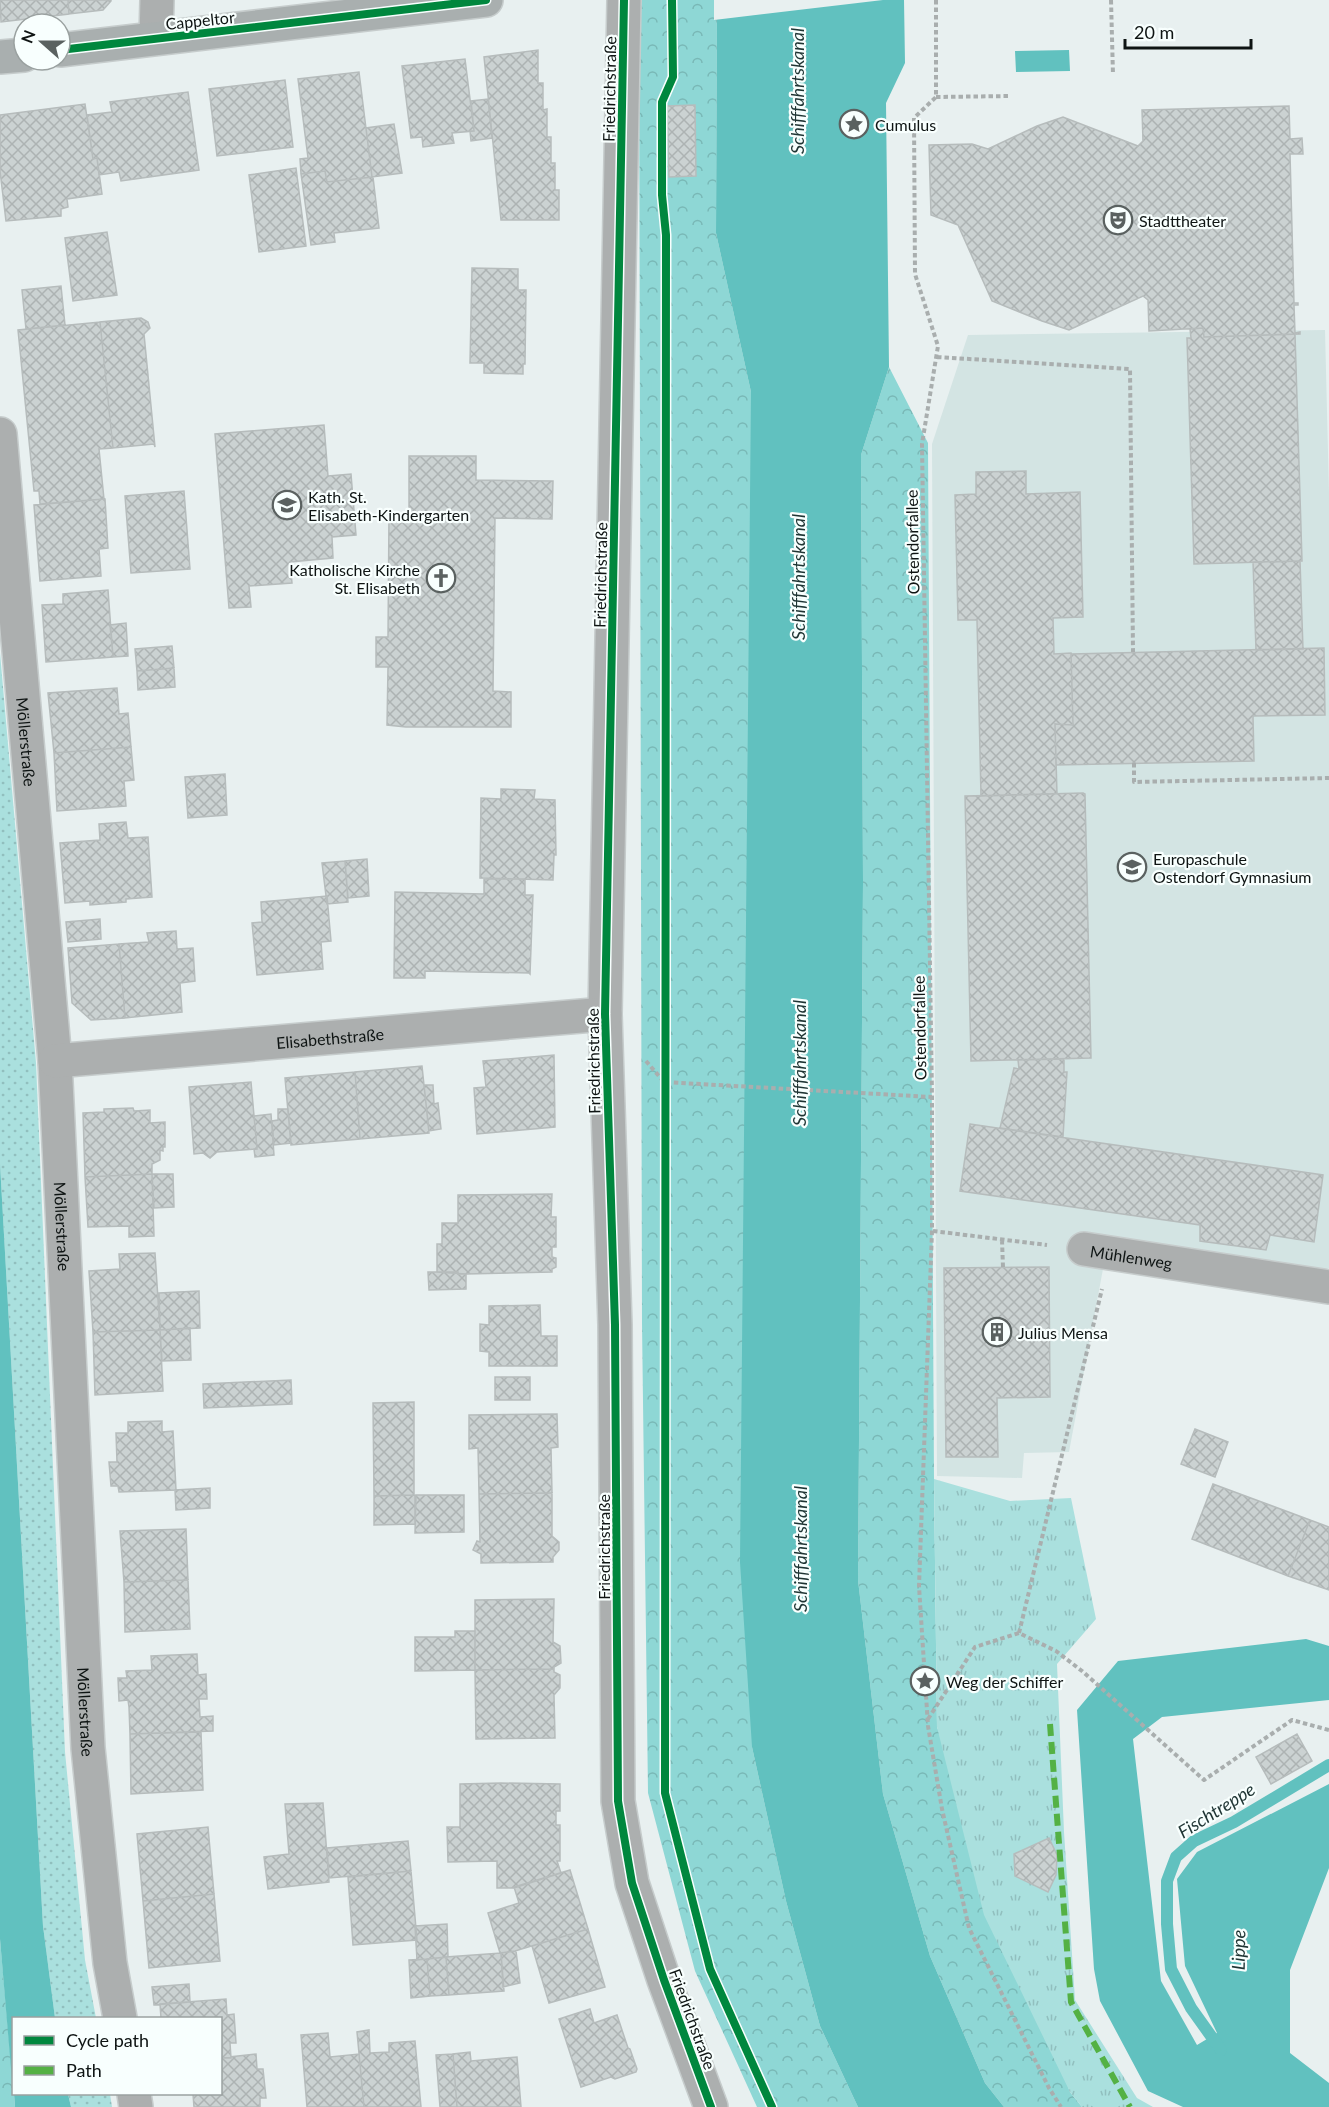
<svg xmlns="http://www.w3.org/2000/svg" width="1329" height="2107" font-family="Lato,sans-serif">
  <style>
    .built { fill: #d3e4e3 }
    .grass { fill: url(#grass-dots) }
    .forest { fill: url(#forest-crowns) }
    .park { fill: url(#park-tufts) }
    .water { fill: #61c1bf }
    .pier { fill: #e8f0f0 }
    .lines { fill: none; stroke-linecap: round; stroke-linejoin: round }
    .stream { stroke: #61c1bf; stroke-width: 12 }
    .building { fill: url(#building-cross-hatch); stroke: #b6bcbc; stroke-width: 1.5 }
    .street-casing { stroke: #c6cccc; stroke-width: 36 }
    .secondary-casing { stroke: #c6cccc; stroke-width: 36 }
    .path { stroke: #a9aeae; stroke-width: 4; stroke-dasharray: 4.5 3; stroke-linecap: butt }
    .street { stroke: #acafaf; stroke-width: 33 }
    .secondary { stroke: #a9afaf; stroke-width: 33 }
    .quiet { stroke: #54b144; stroke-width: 6; stroke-dasharray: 12 6; stroke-linecap: butt }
    .cycleway-casing { stroke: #f8fffe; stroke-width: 11 }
    .cycleway { stroke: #00873e; stroke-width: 8 }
    .labels { text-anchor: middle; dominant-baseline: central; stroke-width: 4.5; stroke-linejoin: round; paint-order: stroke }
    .street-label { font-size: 16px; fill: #0e1413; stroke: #f8fffe }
    .poi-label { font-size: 16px; fill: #0e1413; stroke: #f8fffe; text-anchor: start }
    .water-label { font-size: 18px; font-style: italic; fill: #1f3534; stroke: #f8fffe }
  </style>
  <defs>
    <pattern id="grass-dots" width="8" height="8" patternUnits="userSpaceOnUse" patternTransform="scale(1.5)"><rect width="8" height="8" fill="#aae0de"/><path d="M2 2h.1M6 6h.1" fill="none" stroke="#91bfbe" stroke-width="1.8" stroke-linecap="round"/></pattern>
    <pattern id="forest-crowns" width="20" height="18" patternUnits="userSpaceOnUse" patternTransform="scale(1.5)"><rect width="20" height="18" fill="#8ed7d5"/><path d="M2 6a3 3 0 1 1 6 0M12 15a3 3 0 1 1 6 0" fill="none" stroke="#79b8b6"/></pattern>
    <pattern id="park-tufts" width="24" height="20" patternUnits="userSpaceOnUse" patternTransform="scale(1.5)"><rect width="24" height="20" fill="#aae0de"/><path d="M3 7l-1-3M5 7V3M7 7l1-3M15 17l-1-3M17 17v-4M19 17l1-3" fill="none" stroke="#91bfbe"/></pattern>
    <pattern id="building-cross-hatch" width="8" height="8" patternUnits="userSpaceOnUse" patternTransform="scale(1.5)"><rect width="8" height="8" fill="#cbd2d2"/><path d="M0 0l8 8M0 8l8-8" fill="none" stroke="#adb3b3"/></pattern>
  </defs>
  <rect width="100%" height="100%" fill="#e8f0f0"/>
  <path class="built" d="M1325,330L1329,493V1268L1315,1272L1108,1242L1069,1452L1024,1453L1022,1478L937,1476L932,444L968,335Z"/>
  <path class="grass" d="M0,653L36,1063L65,1752L85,1960L96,2018H55L43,1926L0,1164Z
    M68,2094H110L112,2107H71Z"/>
  <path class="forest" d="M639,0H717L716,233L751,392L752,1747L786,1901L820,2026L858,2107H757L695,1971L648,1793L642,1323Z
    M889,367L928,443L934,1479L937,1727L1070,2092L1082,2107H1004L985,2083L930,1956L883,1794L858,1580L863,882L861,455Z
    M0,1939L15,2107H0Z"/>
  <path class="park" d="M934,1479L1010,1501L1071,1498L1096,1619L1057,1664L1064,1832L1075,2000L1137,2098L1153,2107H1082L1070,2092L984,1915L937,1727Z"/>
  <path class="water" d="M717,0H904L905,63L886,103L889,367L861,455L863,882L858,1580L883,1794L930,1956L985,2083L1004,2107H858L820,2026L786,1901L752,1747L740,1562L751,392L716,233Z
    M1069,50L1070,71L1016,72L1015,51Z
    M0,1164L43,1926L55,2018H14L13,2092L0,1939Z
    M1306,1639L1329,1646V1700L1162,1717L1133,1739L1161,1981L1197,2045L1217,2033L1185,1966L1177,1879L1197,1852L1329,1784V1868L1290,1970V2053L1329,2083V2107H1183L1148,2091L1100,2001L1094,1969L1077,1710L1118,1661Z
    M14,2094H68L71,2107H15Z"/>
  <path class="pier" d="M714,0H883L714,20Z"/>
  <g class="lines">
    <path class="stream" d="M1221,2050L1191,2008L1171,1969L1167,1924V1881L1176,1857L1194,1841L1234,1822L1329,1765"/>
  </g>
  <path class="building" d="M0,0H68L69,14L1,22Z
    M68,0H111V1L103,10L69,14Z
    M538,50V83H543V110L547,109V137H551V163H555V190H559V220H501L484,57Z
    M465,59L474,131L452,133L454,143L423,147L422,137L411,138L402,66Z
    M359,72L372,177L327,182L325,171L301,174L300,159L308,158L298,79Z
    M285,80L293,147L217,156L209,89Z
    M188,92L199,170L121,181L119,172L99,175L97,158L93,159L87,115L112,112L110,102Z
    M488,99L492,138L471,141L470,131H474L471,101Z
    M85,104L93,159L97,158L102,194L67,199L68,207L61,209V216L6,221L0,171V115Z
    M695,105L696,176L669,177L667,106Z
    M1289,106L1290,139L1302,138L1303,154H1290L1294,303H1298V305H1294L1295,333L1300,332V334L1204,337L1203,328L1149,331L1148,300L1143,296L1069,330L1042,321L992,301L958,225L931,215L929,145L972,144L988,149L1037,126L1063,117L1138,146L1143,141L1142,110Z
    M394,124L402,173L372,177L366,128Z
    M296,168L306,246L259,252L249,175Z
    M325,171L327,182L373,177L379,228L334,233L335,242L311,245L301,174Z
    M107,232L117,295L73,301L65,238Z
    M472,268L518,269V290H526L525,364H523V374L484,373V363H470Z
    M61,286L65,325L26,329L22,290Z
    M141,318L148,322L150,328L144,334L155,447L154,444L113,448L100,322Z
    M100,322L113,448L99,449L104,499L40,504L39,491H34L18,330Z
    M1203,328L1204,337L1295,334L1302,561L1194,564L1187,338H1191L1190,329Z
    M324,425L328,476L351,474L356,535L332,537L333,558L290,562L292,583L249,586L251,607L229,608L215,434Z
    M409,456H476V480L553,481L552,519L495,518L493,691L511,692V727H406L387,725L388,667H376V637H388L389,515H409Z
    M1026,471V494L1080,492L1083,617L1053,618L1054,654L1071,653L1073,725L1055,724L1057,794L981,796L977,620H958L955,495L976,494V472Z
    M184,491L190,569L131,573L125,496Z
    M105,499L108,548L99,549L101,576L40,581L34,505Z
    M1300,561L1303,649L1256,650L1253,562Z
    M108,590L113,657L46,662L42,605L63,604V594Z
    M126,623L128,656L113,657L110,625Z
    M172,646L174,668L137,671L135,649Z
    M1324,648L1325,715L1253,716L1254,761L1056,765L1055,724L1073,725L1071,654Z
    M174,668L175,687L138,690L137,671Z
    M117,688L119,714L128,713L131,747L54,753L48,693Z
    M131,747L134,780L124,781L126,806L57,811L54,753Z
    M225,774L227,815L188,818L185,777Z
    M501,789L535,790L534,799L555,800L556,855H554L553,880L480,878L481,798L501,799Z
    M1083,793L1085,794L1091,1058L971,1061L965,796Z
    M126,822L128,838L148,837L152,897L126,899V902L90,905V901L65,903L60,843L100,840L99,824Z
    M367,859L369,896L348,898L345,861Z
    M345,861L348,902L327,904L322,863Z
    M484,879H525V895H533L530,974L529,973L425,971V978H394L395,892L484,894Z
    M327,896L331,941L321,942L323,969L257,975L252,923L262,922L261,902Z
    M100,919L101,939L68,942L66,922Z
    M176,931L177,949L193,948L195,981L180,983L182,1012L125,1018L119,944L149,942L147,933Z
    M119,944L125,1018L91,1020L72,1003L68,948Z
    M554,1055L555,1127L477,1134L474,1088L486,1087L483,1061Z
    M1064,1059V1072H1067L1063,1137L1000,1128L1014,1068L1019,1069L1018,1060Z
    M422,1066L429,1133L360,1139L355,1072Z
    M355,1072L360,1139L291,1145L285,1078Z
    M251,1082L257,1149L217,1152L210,1158L203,1153L194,1154L189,1087Z
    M424,1085H433L434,1104L438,1103L441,1129L429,1131Z
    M133,1108L134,1111L150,1110V1123L165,1122V1147H163V1151L160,1150V1160L152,1164V1174L85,1177L83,1113L104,1112V1109Z
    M278,1109H288L291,1143L274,1145L272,1121L278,1120Z
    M271,1114L274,1155L255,1157L254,1149H257L254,1116Z
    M970,1124L1323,1175L1314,1242L1270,1235L1266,1250L1200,1241V1225L960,1191Z
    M152,1174L154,1236L129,1237V1226L88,1227L85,1177Z
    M152,1174H173L174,1207L154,1208Z
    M552,1194L551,1217H556V1247H552V1257L556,1258V1267L552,1269V1272L466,1274L437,1272V1244H442V1223H458V1195Z
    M155,1253L160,1330L93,1332L89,1271L120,1269L119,1254Z
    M1049,1267L1050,1397L997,1398L998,1457H946L944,1268Z
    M428,1272H458V1274H466V1289L429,1290Z
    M199,1291L200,1328L160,1330L159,1293Z
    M540,1305L541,1336H557V1366H489V1352L480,1351V1324L489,1325V1306Z
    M190,1328L191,1360L162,1361L160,1330Z
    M160,1330L163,1391L95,1395L93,1332Z
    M495,1377H530V1400H495Z
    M291,1380L292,1404L204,1408L203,1384Z
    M414,1402V1495L374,1496L373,1403Z
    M557,1414L558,1447L551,1448L552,1493L479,1494L478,1448L469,1449V1415Z
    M162,1421V1432L173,1431L176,1490L119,1492L118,1486H111L109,1462H117L116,1433H128V1422Z
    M1195,1429L1228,1442L1215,1477L1181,1464Z
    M1213,1484L1310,1520L1288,1576L1192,1539Z
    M210,1488V1508L176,1510L175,1490Z
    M552,1493V1536L559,1542V1550L553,1557V1562L481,1563V1554L473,1550L477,1541L480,1542L479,1494Z
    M415,1495V1524L374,1525V1496Z
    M416,1495H464V1532L415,1533Z
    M1310,1520L1329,1527V1590L1288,1576Z
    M186,1529L188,1580L124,1582L120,1531Z
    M188,1580L190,1629L125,1632L124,1582Z
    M554,1599L553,1642L560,1646L561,1663L554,1667V1669L475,1670V1600Z
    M455,1631H475V1670L415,1671V1637H455Z
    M197,1654L198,1675L206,1674L207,1699H199L200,1717L213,1716V1731L130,1734L129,1707L128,1700L119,1701L118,1678H127L126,1671L152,1670L151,1656Z
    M554,1669V1672L560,1675V1688L554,1695L555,1738L476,1739L475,1670Z
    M201,1732L203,1790L131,1794L130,1734Z
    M1297,1734L1312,1761L1271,1784L1256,1757Z
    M501,1783L560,1784V1811H556V1825H560V1861H557L561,1873L514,1888H497V1861L448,1862L447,1827H460V1784Z
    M323,1803L329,1882L268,1889L264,1857L289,1854L285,1804Z
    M208,1827L214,1894L143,1901L137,1834Z
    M1049,1838L1057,1855L1056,1875L1048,1892L1015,1876L1014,1854Z
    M408,1841L411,1871L329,1878L327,1848Z
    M570,1870L588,1929L515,1951L500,1953L488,1913L519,1903L514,1887Z
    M411,1871L417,1940L353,1945L348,1877Z
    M214,1894L220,1961L149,1968L143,1901Z
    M447,1924L448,1957L417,1960L415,1926Z
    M588,1929L605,1987L549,2003L532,1946Z
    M516,1951L520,1983L503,1987L501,1953Z
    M501,1953L504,1991L449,1995L446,1957Z
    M446,1957L449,1995L430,1996L427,1959Z
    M427,1959L430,1996L411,1998L409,1960Z
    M189,1984L190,2002L154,2005L152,1987Z
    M226,1999L227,2015L234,2014L236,2043H230L231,2058H220V2018H161L160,2004Z
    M590,2009L594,2023L617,2015L628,2048L630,2049L637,2069L636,2072L615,2079L611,2077L581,2087L559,2019Z
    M369,2030L370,2053L389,2052V2043L415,2041L421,2107H364L357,2032Z
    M328,2033L330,2057L359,2054L364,2107H307L301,2035Z
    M470,2052L471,2061L517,2057L521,2107H457L453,2054Z
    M256,2054L257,2069H263L266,2098H260V2107H194L193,2094H220V2058Z
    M453,2054L457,2107H440L436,2055Z"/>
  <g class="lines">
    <g class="street-casing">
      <g id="street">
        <path d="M624,0L605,1014L615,1325L618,1801L632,1883L664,1980L711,2107"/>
        <path d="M156,38L157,0"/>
        <path id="s1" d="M0,434L55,1061L88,1748L110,1963L120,2018"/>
        <path id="s2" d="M55,1061L605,1014"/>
        <path id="s3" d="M1084,1249L1329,1287"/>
        <path d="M134,2094L136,2107"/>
      </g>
    </g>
    <g class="secondary-casing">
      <path id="secondary" d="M60,50L486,0
        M0,57L24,55"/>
    </g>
    <path class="path" d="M936,0V97L914,118L915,274L938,346L922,444L932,1097V1231L919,1586L928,1726L942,1809L969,1928L1049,2088L1061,2107
      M1111,0L1113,75
      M936,97L1010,96
      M662,102L673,77L672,0
      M662,175L666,235L665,1793L710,1969L772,2107
      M937,357L1130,369L1133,652
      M1134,763V782L1329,778
      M646,1061L664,1082L932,1097
      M933,1231L1047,1245
      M1002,1240L1003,1267
      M1019,1633L1102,1289
      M928,1719L975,1647L1019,1633L1056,1651L1082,1671L1204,1780L1292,1720L1329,1730"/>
    <use href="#street" class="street"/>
    <use href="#secondary" class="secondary"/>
    <path class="quiet" d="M1050,1724L1071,2002L1130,2107"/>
    <g class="cycleway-casing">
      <path id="cycleway" d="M624,0L605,1014L615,1325L618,1801L632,1883L664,1980L711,2107
        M672,0L673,77L662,102V195L666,235L665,1793L710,1969L772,2107
        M60,50L486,0"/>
    </g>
    <use href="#cycleway" class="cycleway"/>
  </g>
  <defs>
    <g id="sight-ring" transform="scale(1.5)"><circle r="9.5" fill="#f8fffe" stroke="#5a6160" stroke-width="1.5"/><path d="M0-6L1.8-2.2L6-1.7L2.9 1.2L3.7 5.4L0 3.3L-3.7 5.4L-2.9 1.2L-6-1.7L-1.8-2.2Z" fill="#5a6160"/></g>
    <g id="theatre-ring" transform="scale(1.5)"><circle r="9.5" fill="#f8fffe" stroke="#5a6160" stroke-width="1.5"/><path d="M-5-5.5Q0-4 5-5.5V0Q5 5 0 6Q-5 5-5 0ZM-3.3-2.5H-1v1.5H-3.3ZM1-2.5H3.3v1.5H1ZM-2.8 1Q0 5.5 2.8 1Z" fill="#5a6160"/></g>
    <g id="school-ring" transform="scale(1.5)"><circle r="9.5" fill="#f8fffe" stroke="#5a6160" stroke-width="1.5"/><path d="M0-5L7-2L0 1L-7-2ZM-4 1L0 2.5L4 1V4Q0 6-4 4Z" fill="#5a6160"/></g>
    <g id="church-ring" transform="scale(1.5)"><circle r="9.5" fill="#f8fffe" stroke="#5a6160" stroke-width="1.5"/><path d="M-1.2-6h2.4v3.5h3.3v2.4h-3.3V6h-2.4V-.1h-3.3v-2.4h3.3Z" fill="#5a6160"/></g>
    <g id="building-ring" transform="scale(1.5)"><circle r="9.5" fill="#f8fffe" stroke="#5a6160" stroke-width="1.5"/><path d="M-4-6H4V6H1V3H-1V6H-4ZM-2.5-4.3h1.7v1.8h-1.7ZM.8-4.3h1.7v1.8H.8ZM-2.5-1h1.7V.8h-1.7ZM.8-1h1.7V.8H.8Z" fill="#5a6160"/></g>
  </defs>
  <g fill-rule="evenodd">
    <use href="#sight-ring" x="854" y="124"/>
    <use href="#theatre-ring" x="1118" y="220"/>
    <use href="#school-ring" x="287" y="505"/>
    <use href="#church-ring" x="441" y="578"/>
    <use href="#school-ring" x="1132" y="867"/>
    <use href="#building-ring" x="997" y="1332"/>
    <use href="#sight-ring" x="925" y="1681"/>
  </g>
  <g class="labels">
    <g class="street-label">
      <text transform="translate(200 20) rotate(-6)">Cappeltor</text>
      <text transform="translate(609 89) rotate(-89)">Friedrichstraße</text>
      <text transform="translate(912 542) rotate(-91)">Ostendorfallee</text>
      <text transform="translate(600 575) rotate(-89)">Friedrichstraße</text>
      <text stroke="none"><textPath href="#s1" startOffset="309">Möllerstraße</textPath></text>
      <text transform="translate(919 1028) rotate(-91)">Ostendorfallee</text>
      <text stroke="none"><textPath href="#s2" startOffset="276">Elisabethstraße</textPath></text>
      <text transform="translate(593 1061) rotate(-91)">Friedrichstraße</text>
      <text stroke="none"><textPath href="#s1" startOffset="795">Möllerstraße</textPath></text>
      <text stroke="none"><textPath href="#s3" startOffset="48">Mühlenweg</textPath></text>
      <text transform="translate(603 1547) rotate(-90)">Friedrichstraße</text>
      <text stroke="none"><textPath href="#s1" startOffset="1281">Möllerstraße</textPath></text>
      <text transform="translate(693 2019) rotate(70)">Friedrichstraße</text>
    </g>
    <g class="poi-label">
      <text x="875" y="124">Cumulus</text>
      <text x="1139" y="220">Stadttheater</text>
      <text x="308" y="496">Kath. St.<tspan x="308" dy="18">Elisabeth-Kindergarten</tspan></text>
      <text x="420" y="569" text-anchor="end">Katholische Kirche<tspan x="420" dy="18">St. Elisabeth</tspan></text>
      <text x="1153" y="858">Europaschule<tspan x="1153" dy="18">Ostendorf Gymnasium</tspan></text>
      <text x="1018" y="1332">Julius Mensa</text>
      <text x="946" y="1681">Weg der Schiffer</text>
    </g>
    <g class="water-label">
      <text transform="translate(797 91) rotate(-90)">Schifffahrtskanal</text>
      <text transform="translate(798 577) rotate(-90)">Schifffahrtskanal</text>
      <text transform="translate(799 1063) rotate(-90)">Schifffahrtskanal</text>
      <text transform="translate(800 1549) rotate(-90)">Schifffahrtskanal</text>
      <text transform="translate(1216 1810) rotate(-32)">Fischtreppe</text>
      <text transform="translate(1238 1950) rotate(-89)">Lippe</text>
    </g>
  </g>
  <rect x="12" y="2017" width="210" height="78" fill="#f8fffe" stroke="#9aa1a0" stroke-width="1.5"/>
  <rect x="24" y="2036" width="30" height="9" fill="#00873e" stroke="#9aa1a0" stroke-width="1.5"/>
  <text x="66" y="2047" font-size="18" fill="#0e1413">Cycle path</text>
  <rect x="24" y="2066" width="30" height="9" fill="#54b144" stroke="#9aa1a0" stroke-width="1.5"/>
  <text x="66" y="2077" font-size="18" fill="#0e1413">Path</text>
  <g transform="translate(42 42) rotate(291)"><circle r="28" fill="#f8fffe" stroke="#9aa1a0" stroke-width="1.5"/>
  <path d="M0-4.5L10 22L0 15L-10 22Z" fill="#5a6160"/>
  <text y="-9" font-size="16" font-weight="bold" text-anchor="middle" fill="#0e1413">N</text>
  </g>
  <path d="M1125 39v9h126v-9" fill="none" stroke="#0e1413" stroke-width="3"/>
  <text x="1134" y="39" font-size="18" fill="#0e1413" stroke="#f8fffe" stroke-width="4.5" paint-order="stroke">20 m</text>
</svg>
